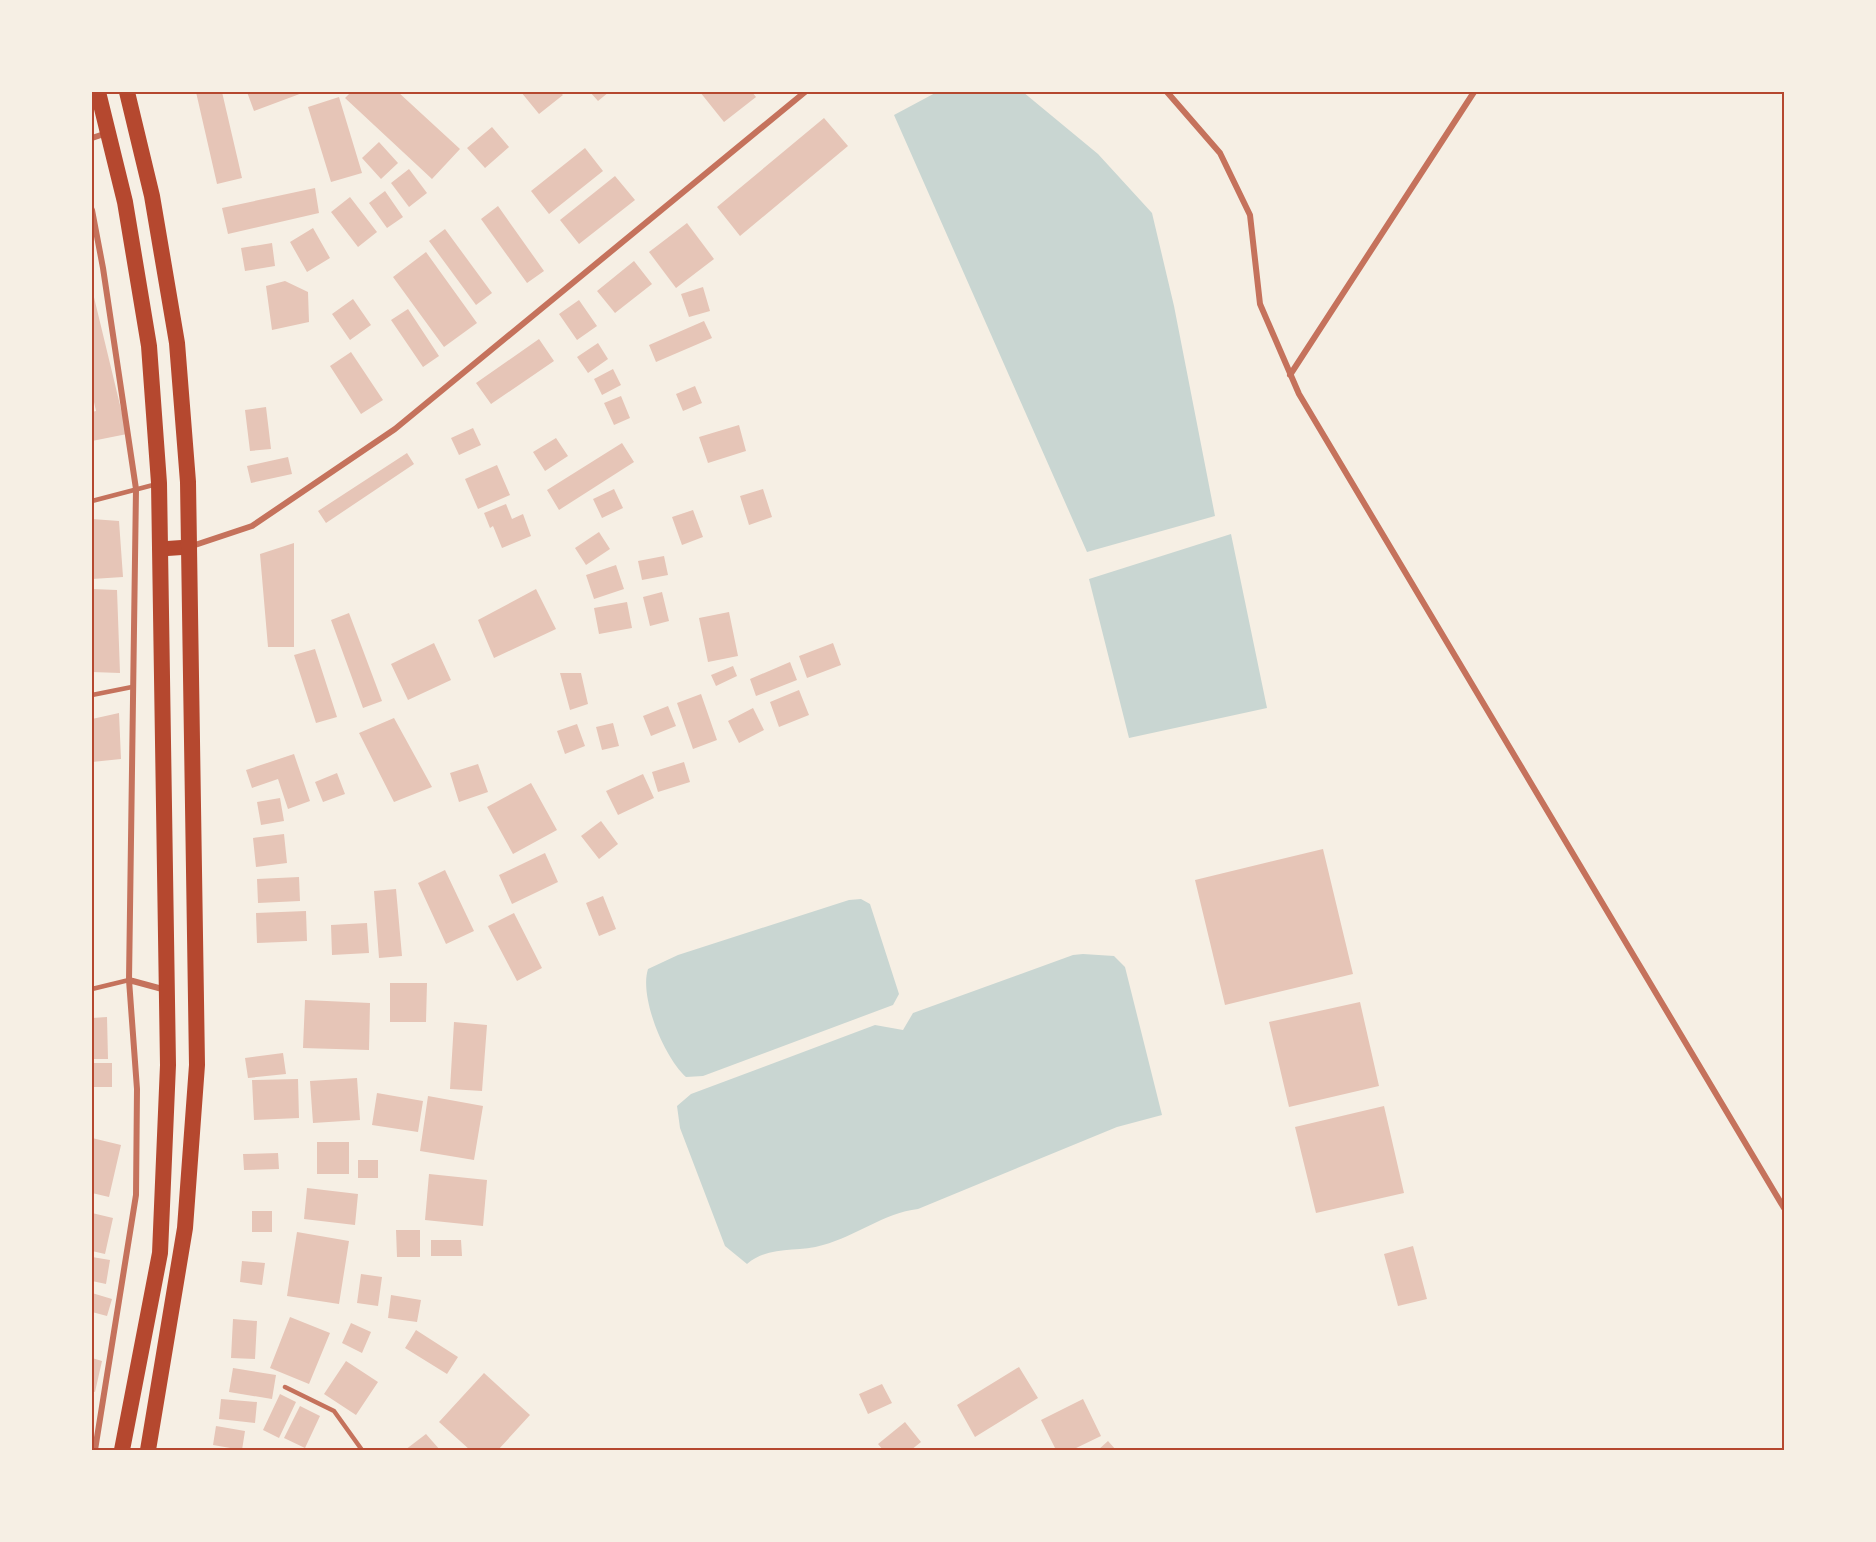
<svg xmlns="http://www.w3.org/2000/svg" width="1876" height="1542" font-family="'Golos Text',sans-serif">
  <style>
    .water { fill: #c9d6d2 }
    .building { fill: #e6c5b7 }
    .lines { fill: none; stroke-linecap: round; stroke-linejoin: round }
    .service { stroke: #c5725c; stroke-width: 4.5 }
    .minor { stroke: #c5725c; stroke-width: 6 }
    .primary { stroke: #b5482f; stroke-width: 15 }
    .trunk { stroke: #b5482f; stroke-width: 16 }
    .neatline { fill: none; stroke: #b5482f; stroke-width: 2 }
  </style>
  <rect width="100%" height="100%" fill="#f6efe4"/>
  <path class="water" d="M937,92H1023L1098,154L1152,213L1174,306L1215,516L1087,552L894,115Z
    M1231,534L1267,708L1129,738L1089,579Z
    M861,899L870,904L899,994L893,1005L703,1076L686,1077C664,1057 639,997 648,969L678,955L849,900Z
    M1083,954L1114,956L1125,967L1162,1115L1117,1127L918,1209C884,1213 856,1236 823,1245C797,1253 768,1245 747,1264L725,1246L680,1128L677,1106L691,1094L875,1025L903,1030L913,1013L1073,955Z"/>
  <path class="building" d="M196,92H222L242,178L217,184Z
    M247,92H305L254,111Z
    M351,92H398L460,149L432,179L345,98Z
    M521,92H560L563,95L539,114Z
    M590,92H609L598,101Z
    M700,92H752L756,97L724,122Z
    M339,97L362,173L331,182L308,107Z
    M824,118L848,146L740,236L717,207Z
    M492,127L509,147L485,168L467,148Z
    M379,142L398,163L381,179L362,158Z
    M585,148L603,171L549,214L531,191Z
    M409,169L427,193L409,207L391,183Z
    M615,176L635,200L579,244L560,220Z
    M315,188L319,213L228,234L222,208Z
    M385,191L403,217L387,228L369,203Z
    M350,197L377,232L358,247L331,212Z
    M498,206L544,271L527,283L481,219Z
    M687,223L714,259L676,288L649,252Z
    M313,228L330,258L307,272L290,242Z
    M445,229L492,293L476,305L429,241Z
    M272,243L275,266L245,271L241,248Z
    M426,252L477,323L444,347L393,277Z
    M634,261L652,284L615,313L597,291Z
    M285,281L308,292L309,322L272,330L266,286Z
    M703,287L710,311L689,317L681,294Z
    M92,289L127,434L92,441V412L96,411L92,393Z
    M353,299L371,325L350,340L332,314Z
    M579,300L597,326L577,340L559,314Z
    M408,309L439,356L423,367L391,320Z
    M704,321L712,338L656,362L649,345Z
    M539,339L554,361L491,404L476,383Z
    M598,343L608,359L588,373L577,357Z
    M351,352L383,400L361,414L330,366Z
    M613,369L621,385L602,395L594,379Z
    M695,386L702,403L683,411L676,394Z
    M621,396L630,418L614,425L604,403Z
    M266,407L271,449L250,451L245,410Z
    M739,425L746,451L708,463L699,437Z
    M473,428L481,445L459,455L451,438Z
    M556,438L568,456L545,471L533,452Z
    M622,443L634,462L559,510L547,490Z
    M407,453L414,464L326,523L318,511Z
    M288,457L292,474L251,483L247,466Z
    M497,465L510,495L478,509L465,479Z
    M614,489L623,508L602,518L593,499Z
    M763,489L772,517L749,525L740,496Z
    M506,504L512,519L523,514L531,536L502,548L493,526L490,528L484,513Z
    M693,510L703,537L682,545L672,517Z
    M92,519L119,521L123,577L92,579Z
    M599,532L610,549L586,565L575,548Z
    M294,543V647H268L260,554Z
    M664,556L668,575L642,580L638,561Z
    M616,565L624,589L594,599L586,575Z
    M92,589L117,590L120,673L92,672Z
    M536,589L556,629L494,658L478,620Z
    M662,592L669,621L650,626L643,597Z
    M627,602L632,628L599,634L594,608Z
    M729,612L738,656L708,662L699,618Z
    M349,613L382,701L363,708L331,620Z
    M434,643L451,680L408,700L391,664Z
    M833,643L841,665L807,678L799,656Z
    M315,649L337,717L316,723L294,655Z
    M790,662L797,680L756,696L750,679Z
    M733,666L737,676L716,686L711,675Z
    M560,673H581L588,704L570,710Z
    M799,690L809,715L779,727L770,702Z
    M701,694L717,740L693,749L677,703Z
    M668,706L676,726L651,736L643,716Z
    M753,708L764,730L739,743L728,721Z
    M119,713L121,759L92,762V719Z
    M394,718L432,787L394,802L359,733Z
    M613,723L619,746L602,750L596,727Z
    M577,724L585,746L565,754L557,731Z
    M294,754L310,801L288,809L278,779L252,788L246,770Z
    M684,762L690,782L658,792L652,772Z
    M478,764L488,792L459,802L450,773Z
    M337,773L345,794L323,802L315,782Z
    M643,774L654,798L618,815L606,791Z
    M531,783L557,830L513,854L487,807Z
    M280,798L284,821L261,825L257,802Z
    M601,821L618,844L599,859L581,836Z
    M284,834L287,863L256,867L253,838Z
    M1323,849L1353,974L1225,1005L1195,880Z
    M545,853L558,882L512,904L499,875Z
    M445,870L474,931L446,944L418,883Z
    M299,877L300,901L258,903L257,879Z
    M396,889L402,956L379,958L374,891Z
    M603,896L616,929L599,936L586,903Z
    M306,911L307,941L257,943L256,913Z
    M514,913L542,968L517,981L488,926Z
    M367,923L369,953L332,955L331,925Z
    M390,983H427L426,1022H390Z
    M305,1000L370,1003L369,1050L303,1048Z
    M1360,1002L1379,1086L1289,1107L1269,1022Z
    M107,1017L108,1059H92V1018Z
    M454,1022L487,1025L482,1091L450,1089Z
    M283,1053L286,1074L248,1078L245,1058Z
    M92,1063H112V1087H92Z
    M357,1078L360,1120L313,1123L310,1081Z
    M298,1079L299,1118L254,1120L252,1080Z
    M377,1093L423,1101L418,1132L372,1125Z
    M428,1096L483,1106L474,1160L420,1151Z
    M1384,1106L1404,1193L1316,1213L1295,1127Z
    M92,1138L121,1145L109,1197L92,1193Z
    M317,1142H349V1174H317Z
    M278,1153L279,1169L244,1170L243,1154Z
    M358,1160H378V1178H358Z
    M429,1174L487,1180L483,1226L425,1220Z
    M307,1188L358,1194L355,1225L304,1219Z
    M252,1211H272V1232H252Z
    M92,1213L113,1218L105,1254L92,1251Z
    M396,1230H420V1257H397Z
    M297,1232L349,1241L339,1304L287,1296Z
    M431,1240H461L462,1256H431Z
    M1413,1246L1427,1299L1398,1306L1384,1254Z
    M92,1257L110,1260L106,1284L92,1281Z
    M242,1261L265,1263L262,1285L240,1282Z
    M361,1274L382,1277L378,1306L357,1303Z
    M92,1293L112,1299L107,1316L92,1312Z
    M391,1295L421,1300L417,1322L388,1318Z
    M290,1317L330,1333L309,1384L270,1368Z
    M233,1319L257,1321L255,1359L231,1358Z
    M351,1323L371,1332L362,1353L342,1343Z
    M416,1330L458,1357L447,1374L405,1348Z
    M92,1358L102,1361L95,1392L92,1391Z
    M346,1361L378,1382L356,1415L324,1394Z
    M1019,1367L1038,1398L975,1437L957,1405Z
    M233,1368L276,1375L272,1399L229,1392Z
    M484,1373L530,1415L498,1450H470L439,1422Z
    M882,1384L892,1403L868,1414L859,1394Z
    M280,1394L296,1402L279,1438L263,1430Z
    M221,1399L257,1402L255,1423L219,1419Z
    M1083,1399L1101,1436L1072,1450H1056L1041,1420Z
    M300,1406L320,1416L305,1448L284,1438Z
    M905,1422L921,1442L911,1450H883L878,1444Z
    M216,1426L245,1431L242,1450L213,1445Z
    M426,1434L440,1450H405Z
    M1108,1441L1116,1450H1098Z"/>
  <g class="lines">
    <path class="service" d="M92,501L157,484
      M92,695L132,687
      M92,989L129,980
      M285,1387L334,1411L362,1450"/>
    <path class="minor" d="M1167,92L1220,153L1250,215L1260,304L1299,394L1784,1208
      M92,138L107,133
      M92,210L103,268L136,489L129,980L166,990
      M1290,375L1474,92
      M189,547L252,526L395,429L805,92
      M95,1450L136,1195L137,1089L129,980"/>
    <path class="primary" d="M160,549L189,547"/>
    <path class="trunk" d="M98,92L125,202L149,346L159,483L168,1065L160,1253L122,1450
      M127,92L152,196L177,343L188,482L197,1065L185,1228L148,1450"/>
  </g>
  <rect width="1876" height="1542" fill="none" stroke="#f6efe4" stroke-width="186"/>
  <rect x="93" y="93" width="1690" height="1356" class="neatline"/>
</svg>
